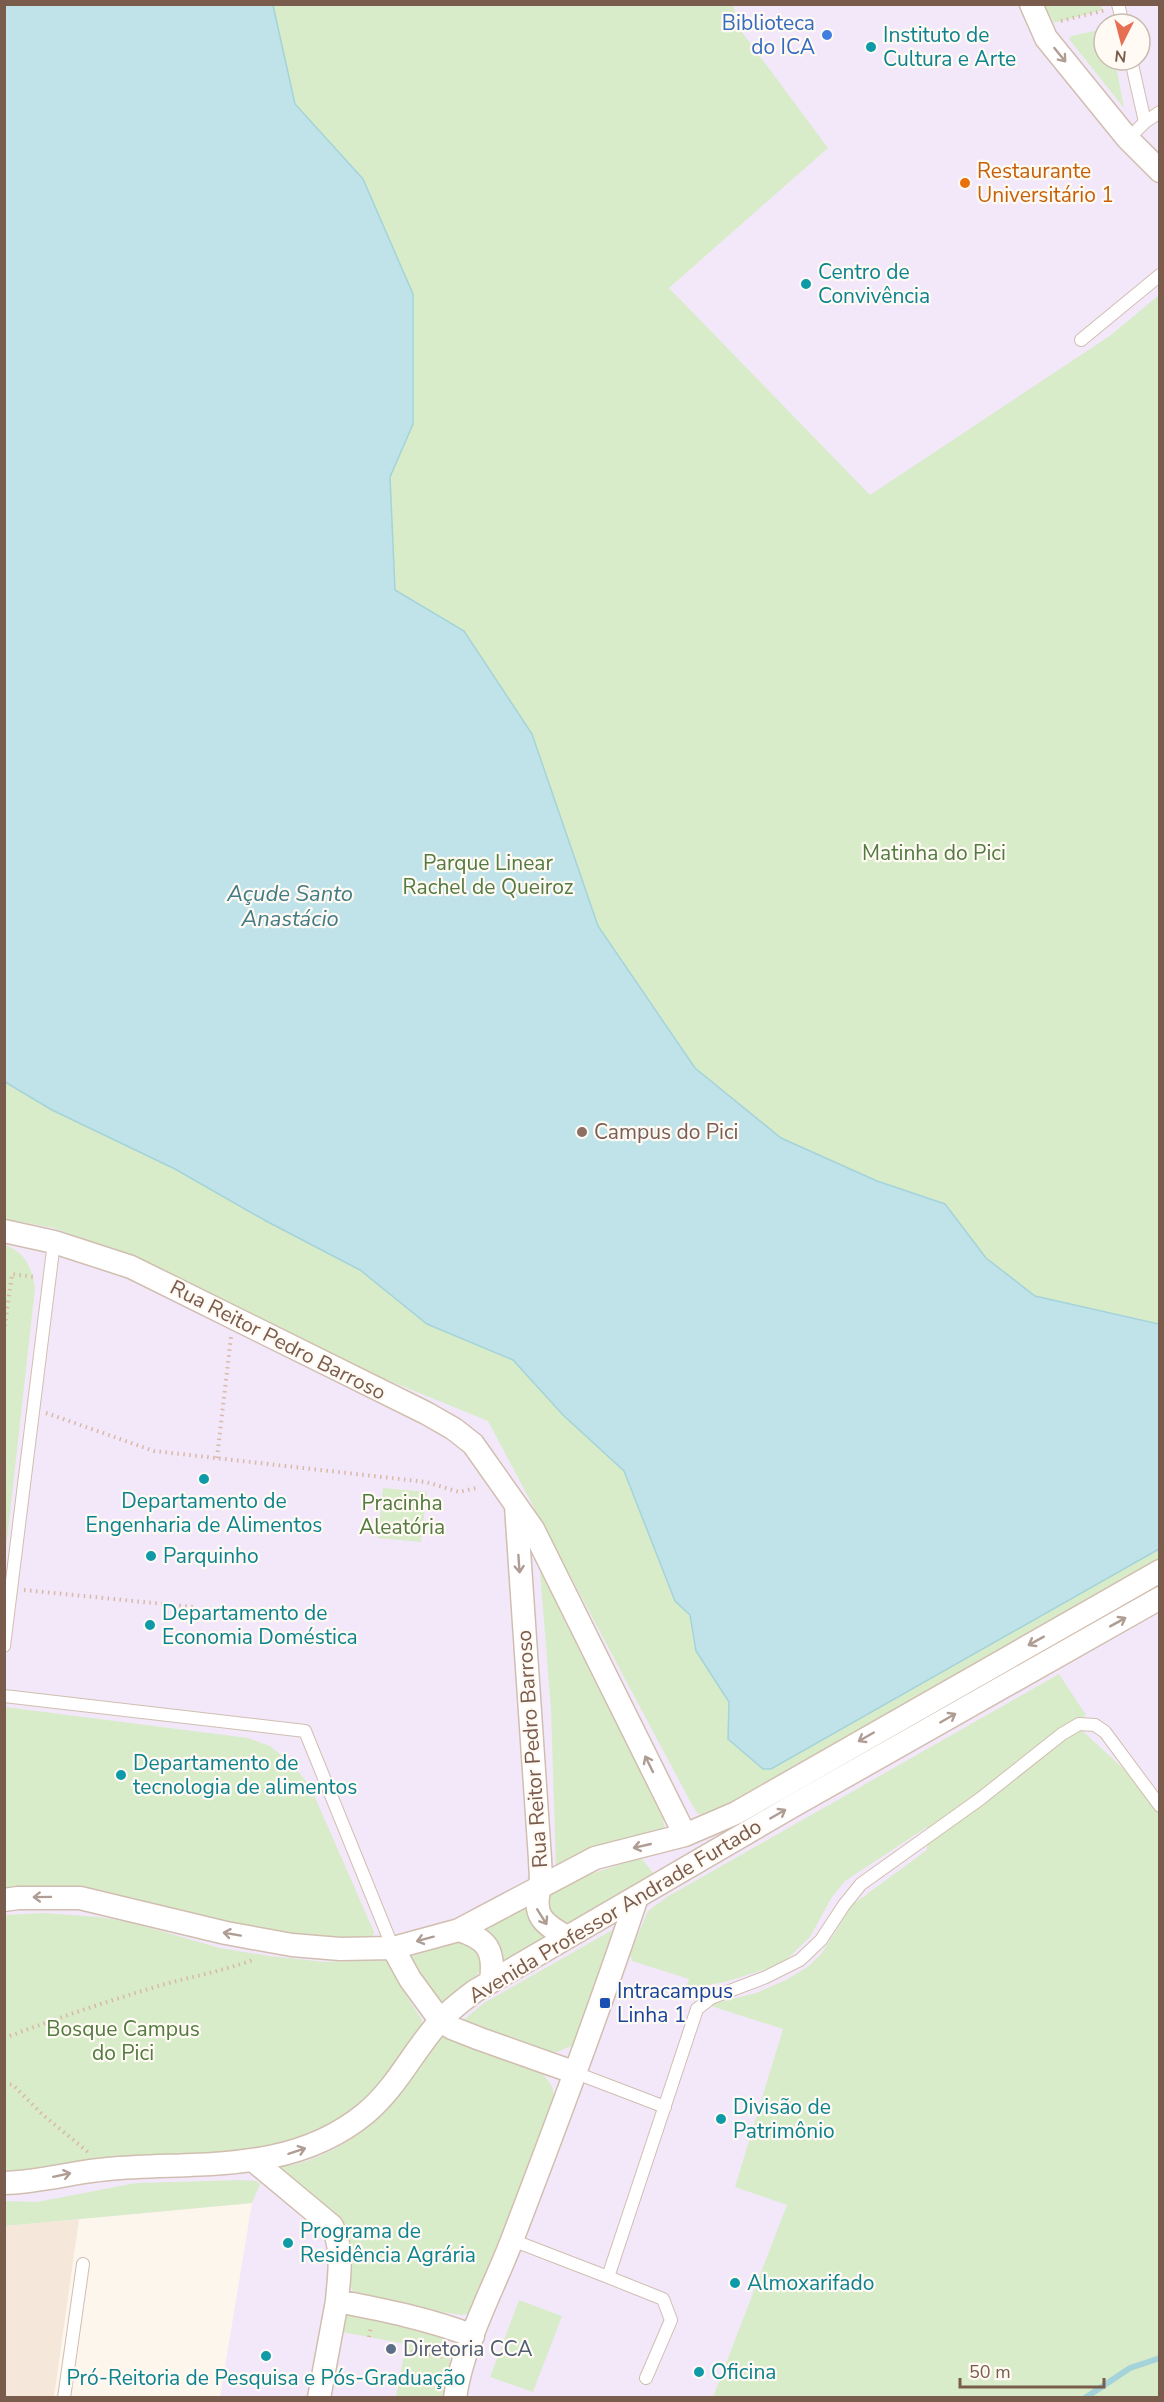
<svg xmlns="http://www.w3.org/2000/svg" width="1164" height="2402" font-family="'Nunito Sans',sans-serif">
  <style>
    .residential { fill: #f5e8da }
    .education { fill: #f3e8fa; fill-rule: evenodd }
    .green { fill: #d8ecc9 }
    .water { fill: #bfe3e8; stroke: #a5d3da; stroke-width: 1.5 }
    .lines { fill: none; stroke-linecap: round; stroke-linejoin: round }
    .stream { stroke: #a5d3da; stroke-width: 6 }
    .lane-casing { stroke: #d1beb0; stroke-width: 14 }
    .street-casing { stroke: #d1beb0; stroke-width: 25 }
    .path { stroke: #d9b8a5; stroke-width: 4; stroke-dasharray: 1.5 4.5; stroke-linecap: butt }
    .lane { stroke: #fff; stroke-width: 12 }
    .street { stroke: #fff; stroke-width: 22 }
    .oneway { stroke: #af9d94 }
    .shop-dot { fill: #3f7fe0; stroke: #fffaf3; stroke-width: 2 }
    .culture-dot { fill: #0f9aa8; stroke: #fffaf3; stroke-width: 2 }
    .food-dot { fill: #e8710a; stroke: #fffaf3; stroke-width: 2 }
    .education-dot { fill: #8d6e63; stroke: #fffaf3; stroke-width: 2 }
    .transit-dot { fill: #1a4fb4; stroke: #fffaf3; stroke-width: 2 }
    .service-dot { fill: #5c6f8a; stroke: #fffaf3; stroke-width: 2 }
    .labels { text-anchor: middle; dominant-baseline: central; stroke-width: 4.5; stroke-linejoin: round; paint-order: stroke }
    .shop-label { font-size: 21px; fill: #366cbe; stroke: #fffaf3; text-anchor: end }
    .culture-label { font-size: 21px; fill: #0d838f; stroke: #fffaf3; text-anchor: start }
    .food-label { font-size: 21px; fill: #c56008; stroke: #fffaf3; text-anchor: start }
    .park-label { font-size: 21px; fill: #537a41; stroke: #fffaf3 }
    .education-label { font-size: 21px; fill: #785e54; stroke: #fffaf3; text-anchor: start }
    .street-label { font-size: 21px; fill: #7a5c4d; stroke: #fffaf3 }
    .transit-label { font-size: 21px; fill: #164399; stroke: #fffaf3; text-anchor: start }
    .service-label { font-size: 21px; fill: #4e5e75; stroke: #fffaf3; text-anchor: start }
    .water-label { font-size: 22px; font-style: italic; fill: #437c86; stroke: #fffaf3 }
  </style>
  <rect width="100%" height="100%" fill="#fdf6ec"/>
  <path class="residential" d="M79,2219L54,2397H5V2226Z"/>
  <path class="education" d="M5,5H1159V2397H220L252,2203L5,2226ZM1104,24H1140V60H1104Z"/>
  <path class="green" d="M4,5H733L739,28L828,148L669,288L870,495L1111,335L1159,295V1559L1018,1642L714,1815L698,1814L691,1803L488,1421L353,1366L161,1269L54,1228L5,1219Z
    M1043,5H1101L1102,10L1054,23Z
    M1104,29V60H1115L1124,108L1069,39L1071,36Z
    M5,1245C25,1252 32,1267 35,1288L5,1558Z
    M383,1488L427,1492L421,1542L378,1538Z
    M543,1570L663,1819L665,1829L659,1835L610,1842L556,1867L551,1709L540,1571Z
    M1059,1674L1086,1715L1075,1724L1138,1782L1159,1806V2397H713L787,2205L735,2187L783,2029L708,2005L756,1993L788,1979L809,1966L822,1953L852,1905L927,1850V1827L845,1881L832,1897L810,1937L782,1964L728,1981L685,1990L689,1979L632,1961L630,1954L648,1911L667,1897Z
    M5,1707L248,1738L270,1746L293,1765L310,1786L374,1932L372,1939L328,1940L5,1889Z
    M641,1858L655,1875L570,1923L558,1919L549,1909L550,1893L578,1878Z
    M527,1907L550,1935L503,1962L499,1945L487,1929Z
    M44,1913L98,1917L129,1922L220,1948L269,1956L325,1962L388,1960L406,1995L422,2020V2028L371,2095L346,2116L280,2148L5,2173V1915Z
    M616,1928L574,2045L557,2052L545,2053L461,2022L484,2003Z
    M459,1941L473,1945L481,1957V1968L476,1977L439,2004L409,1957Z
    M440,2036L540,2070L552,2086L555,2100L505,2245L470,2313L462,2315L359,2300L350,2286L343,2237L275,2168C322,2163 368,2133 398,2097C414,2078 426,2056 440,2036Z
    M240,2180L256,2181L260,2184L252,2203L5,2226V2201L37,2202L136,2183Z
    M519,2300L562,2316L533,2392L490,2377Z
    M338,2314C361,2317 422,2320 438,2335C454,2350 452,2378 450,2397H396L406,2344L342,2332Z"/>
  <path class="water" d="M5,4L273,5L295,104L363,179L413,294V424L390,477L395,590L464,631L532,734L598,926L695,1068L781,1138L877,1181L945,1204L986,1258L1035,1296L1159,1324V1549L771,1769H763L728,1739L729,1702L696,1651L690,1615L675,1601L624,1471L563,1415L513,1360L427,1324L360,1270L266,1221L175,1169L52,1110L5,1082Z"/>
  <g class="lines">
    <path class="stream" d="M1085,2398L1130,2368L1160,2358"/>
    <g class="lane-casing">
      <path id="lane" d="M1118,4L1123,24
        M1131,60L1145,122
        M1128,139L1145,122L1160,112
        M1081,340L1160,275
        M4,1646L54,1242
        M4,1696L305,1731L393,1948
        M576,2073L665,2107
        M512,2240L608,2277L697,2009L711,1998L766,1977L800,1960L821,1940L844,1905L861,1884L980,1799L1062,1734L1079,1724L1095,1725L1105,1732L1160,1806
        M608,2277L663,2299L671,2320L646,2378
        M64,2398L83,2264"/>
    </g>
    <g class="street-casing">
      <path id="street" d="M1031,4L1046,38L1128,139L1160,171
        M4,1231L54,1242L131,1267L426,1413L454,1429L473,1444L533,1529L685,1835
        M516,1506L540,1859C540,1867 542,1879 540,1887C532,1915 543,1924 567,1937
        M4,1900L18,1898H80L226,1933L292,1945L340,1949L393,1948L459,1930L595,1858L685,1835L736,1813L1160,1571
        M459,1930C488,1939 495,1951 491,1981
        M393,1948L410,1979L440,2020L452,2028L480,2039L576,2073
        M254,2161L332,2226C344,2250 339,2275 337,2301C384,2310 429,2319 473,2336
        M4,2183C40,2182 73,2172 108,2169C199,2161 291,2175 366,2113C397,2087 413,2051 440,2021C450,2010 463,2000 475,1991L791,1807L1160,1598
        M319,2398L337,2301
        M455,2398C462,2345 495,2286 514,2235C557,2123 599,2011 637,1897"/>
    </g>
    <path class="path" d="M1061,21L1106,10
      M4,1332L12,1274L35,1277
      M46,1413L154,1451L426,1482L459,1492L476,1488
      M217,1458L231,1337
      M24,1590L193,1607
      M4,2038C58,2018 107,2001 162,1985C193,1976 224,1971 255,1959
      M4,2083L13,2085L43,2115L88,2152
      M369,2337L371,2326
      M405,2351L445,2357"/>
    <use href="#lane" class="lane"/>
    <use href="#street" class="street"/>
  </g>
  <defs><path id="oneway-shaft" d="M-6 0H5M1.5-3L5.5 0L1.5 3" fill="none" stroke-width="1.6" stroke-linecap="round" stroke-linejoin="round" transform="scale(1.5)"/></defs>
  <g class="oneway">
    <use href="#oneway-shaft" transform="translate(1060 55) rotate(51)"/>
    <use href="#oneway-shaft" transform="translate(519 1564) rotate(86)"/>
    <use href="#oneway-shaft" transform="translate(1118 1622) rotate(-29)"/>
    <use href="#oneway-shaft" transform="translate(1036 1641) rotate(151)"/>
    <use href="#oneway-shaft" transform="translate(948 1718) rotate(-30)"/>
    <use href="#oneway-shaft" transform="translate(866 1737) rotate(150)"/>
    <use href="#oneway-shaft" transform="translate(649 1764) rotate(-116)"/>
    <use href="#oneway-shaft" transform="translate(778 1814) rotate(-30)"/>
    <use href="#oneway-shaft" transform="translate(642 1846) rotate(167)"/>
    <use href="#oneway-shaft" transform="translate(42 1897) rotate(179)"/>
    <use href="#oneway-shaft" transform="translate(542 1917) rotate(58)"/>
    <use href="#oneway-shaft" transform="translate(232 1934) rotate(-170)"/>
    <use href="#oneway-shaft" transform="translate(425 1939) rotate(165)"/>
    <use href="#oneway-shaft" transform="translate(297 2151) rotate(-18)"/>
    <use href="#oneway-shaft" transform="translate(62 2175) rotate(-12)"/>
  </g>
  <circle class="shop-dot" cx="827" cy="35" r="6"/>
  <g class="culture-dot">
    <circle cx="871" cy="47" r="6"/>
    <circle cx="806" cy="284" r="6"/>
    <circle cx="204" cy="1479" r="6"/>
    <circle cx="151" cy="1556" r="6"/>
    <circle cx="150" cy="1625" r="6"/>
    <circle cx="121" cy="1775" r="6"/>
    <circle cx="721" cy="2119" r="6"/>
    <circle cx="288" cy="2243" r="6"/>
    <circle cx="735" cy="2283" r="6"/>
    <circle cx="266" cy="2356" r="6"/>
    <circle cx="699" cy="2372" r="6"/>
  </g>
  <circle class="food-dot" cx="965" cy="183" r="6"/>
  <circle class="education-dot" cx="582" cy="1132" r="6"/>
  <rect class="transit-dot" x="599" y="1997" width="12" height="12" rx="3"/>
  <circle class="service-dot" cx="391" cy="2349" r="6"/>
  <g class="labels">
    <g class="shop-label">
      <text x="815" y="23">Biblioteca<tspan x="815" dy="24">do ICA</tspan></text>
    </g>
    <g class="culture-label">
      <text x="883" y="35">Instituto de<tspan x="883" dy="24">Cultura e Arte</tspan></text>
      <text x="818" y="272">Centro de<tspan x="818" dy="24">Convivência</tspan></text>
      <text x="204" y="1501" text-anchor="middle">Departamento de<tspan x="204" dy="24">Engenharia de Alimentos</tspan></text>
      <text x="163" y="1556">Parquinho</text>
      <text x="162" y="1613">Departamento de<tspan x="162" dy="24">Economia Doméstica</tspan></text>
      <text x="133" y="1763">Departamento de<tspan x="133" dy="24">tecnologia de alimentos</tspan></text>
      <text x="733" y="2107">Divisão de<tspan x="733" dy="24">Patrimônio</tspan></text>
      <text x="300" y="2231">Programa de<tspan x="300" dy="24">Residência Agrária</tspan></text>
      <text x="747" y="2283">Almoxarifado</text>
      <text x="711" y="2372">Oficina</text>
      <text x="266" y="2378" text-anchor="middle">Pró-Reitoria de Pesquisa e Pós-Graduação</text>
    </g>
    <g class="food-label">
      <text x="977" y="171">Restaurante<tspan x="977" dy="24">Universitário 1</tspan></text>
    </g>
    <g class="park-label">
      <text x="934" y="853">Matinha do Pici</text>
      <text x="488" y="863">Parque Linear<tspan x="488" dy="24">Rachel de Queiroz</tspan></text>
      <text x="402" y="1503">Pracinha<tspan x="402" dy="24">Aleatória</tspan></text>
      <text x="123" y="2029">Bosque Campus<tspan x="123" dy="24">do Pici</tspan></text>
    </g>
    <g class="education-label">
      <text x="594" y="1132">Campus do Pici</text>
    </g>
    <g class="street-label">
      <text transform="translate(278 1340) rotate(27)">Rua Reitor Pedro Barroso</text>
      <text transform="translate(532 1749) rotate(-94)">Rua Reitor Pedro Barroso</text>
      <text transform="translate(615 1911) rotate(-31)">Avenida Professor Andrade Furtado</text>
    </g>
    <g class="transit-label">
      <text x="617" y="1991">Intracampus<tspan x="617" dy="24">Linha 1</tspan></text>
    </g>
    <g class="service-label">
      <text x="403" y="2349">Diretoria CCA</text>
    </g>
    <g class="water-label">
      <text x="290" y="894">Açude Santo<tspan x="290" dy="25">Anastácio</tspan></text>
    </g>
  </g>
  <rect width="1164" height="2402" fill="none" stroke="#7a5c4d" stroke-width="12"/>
  <g transform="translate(1122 42) rotate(186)"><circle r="28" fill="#fffaf3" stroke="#cabbb1" stroke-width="1.5"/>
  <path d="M0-4.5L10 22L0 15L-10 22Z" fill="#e76f51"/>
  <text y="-9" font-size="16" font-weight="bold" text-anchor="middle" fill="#7a5c4d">N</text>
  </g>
  <path d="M960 2378v9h144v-9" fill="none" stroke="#7a5c4d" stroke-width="3"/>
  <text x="969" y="2378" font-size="18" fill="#7a5c4d" stroke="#fffaf3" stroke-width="4.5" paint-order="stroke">50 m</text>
</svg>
